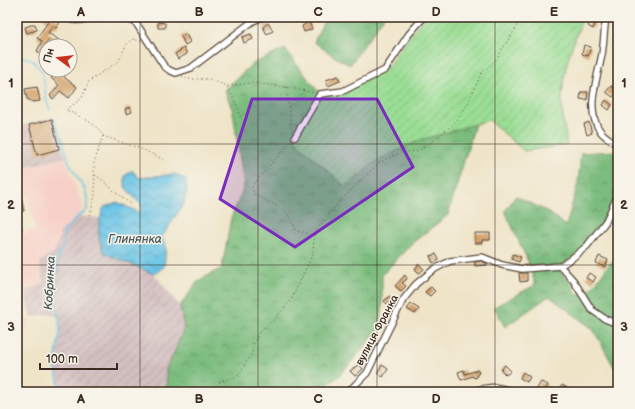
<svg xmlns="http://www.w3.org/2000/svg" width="635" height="409" font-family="'Balsamiq Sans',sans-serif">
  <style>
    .built { fill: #f7d1c8 }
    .industrial { fill: url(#industrial-furrows) }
    .forest { fill: url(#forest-crowns); stroke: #5b734e }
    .garden { fill: url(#garden-furrows); stroke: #6a8459 }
    .water { fill: url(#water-waves); stroke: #527782 }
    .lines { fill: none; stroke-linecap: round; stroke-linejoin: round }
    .stream { stroke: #69c4e7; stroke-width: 1.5 }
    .building { fill: #d2a069 }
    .street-casing { stroke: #564638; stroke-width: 8 }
    .path { stroke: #564638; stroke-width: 1; stroke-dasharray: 1 3; stroke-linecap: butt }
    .street { stroke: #fff; stroke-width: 5.5 }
    .marked { fill: #7b2cbf; fill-opacity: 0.2; stroke: #7b2cbf; stroke-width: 3; stroke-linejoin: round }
    .grid { fill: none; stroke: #3b2a1e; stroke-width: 1; stroke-opacity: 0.55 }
    .labels { text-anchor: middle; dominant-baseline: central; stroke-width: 3; stroke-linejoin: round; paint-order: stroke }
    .street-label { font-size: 11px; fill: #3b2a1e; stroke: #f7f3e8 }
    .water-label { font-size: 12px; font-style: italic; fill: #49585a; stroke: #f7f3e8 }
    .neatline { fill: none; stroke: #3b2a1e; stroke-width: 1.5 }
    .grid-label { font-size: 13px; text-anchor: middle; font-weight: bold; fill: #3b2a1e }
  </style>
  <defs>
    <pattern id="industrial-furrows" width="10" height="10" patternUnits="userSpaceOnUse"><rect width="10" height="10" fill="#d2bfc0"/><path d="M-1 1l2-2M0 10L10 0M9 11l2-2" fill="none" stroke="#b5a4a5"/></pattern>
    <pattern id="forest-crowns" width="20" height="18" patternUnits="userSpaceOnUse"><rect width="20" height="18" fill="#7bbc7e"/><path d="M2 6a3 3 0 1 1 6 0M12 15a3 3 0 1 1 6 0" fill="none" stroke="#669967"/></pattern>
    <pattern id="garden-furrows" width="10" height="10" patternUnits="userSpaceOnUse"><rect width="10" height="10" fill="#9add94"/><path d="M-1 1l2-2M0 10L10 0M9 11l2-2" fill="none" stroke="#86be7f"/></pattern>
    <pattern id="water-waves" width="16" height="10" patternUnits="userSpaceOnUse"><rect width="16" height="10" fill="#69c4e7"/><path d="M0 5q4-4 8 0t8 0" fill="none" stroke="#589fbb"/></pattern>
  </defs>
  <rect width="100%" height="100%" fill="#f7f3e8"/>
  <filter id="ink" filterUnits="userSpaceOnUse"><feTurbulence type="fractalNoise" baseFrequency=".025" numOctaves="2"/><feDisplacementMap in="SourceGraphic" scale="8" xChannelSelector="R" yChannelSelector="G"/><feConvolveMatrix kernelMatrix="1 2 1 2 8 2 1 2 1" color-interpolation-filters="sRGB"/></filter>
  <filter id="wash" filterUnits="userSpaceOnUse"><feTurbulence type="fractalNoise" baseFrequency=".012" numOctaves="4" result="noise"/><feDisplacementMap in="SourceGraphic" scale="16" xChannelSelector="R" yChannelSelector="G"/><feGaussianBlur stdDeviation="0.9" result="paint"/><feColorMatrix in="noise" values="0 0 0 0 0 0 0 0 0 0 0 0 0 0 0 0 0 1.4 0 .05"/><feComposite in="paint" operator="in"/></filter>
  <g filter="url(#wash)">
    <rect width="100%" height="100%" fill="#efe4c8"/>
    <path class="built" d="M65,157L83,207L78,216L59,233L60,237L54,252L40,261L43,283L27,291L21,305L17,304V236L36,229L25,188L24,168Z
      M17,314L30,320L17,344Z"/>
    <path class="industrial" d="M54,117L65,157L24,168L17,140V127Z
      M78,216L99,218V233L100,243L119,260L154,274L180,306L184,328L174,353L166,369L167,392H63L58,382L55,362L60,332L59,318L52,314L31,317L25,296L27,291L43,283L40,261L54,252L60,237L59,233Z"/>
    <path class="forest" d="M332,17H384L350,65L335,57L314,42L323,23Z
      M285,49L320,94L295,137L297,143L346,187L373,163L417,141L475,124L448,215L412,243L382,275V312L379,330L339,376L318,392H167L166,369L174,353L184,328L180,306L198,281L222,268L231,218L244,187L233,112L225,90L252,64Z
      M616,151L618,152V189L604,219L580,252L560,266V273L571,283L577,295C581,293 586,292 589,290C601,281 605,263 618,258V374L593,329L549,296L505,327L494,307L535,285L531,268L505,211L516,196L548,212L566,226L578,183L581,153Z"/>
    <path class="garden" d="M424,17H583C575,39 565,62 563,86C560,105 564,125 567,145L524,151L489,120L417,141L373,163L346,187L297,143L295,137L320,94L343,91L385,70Z"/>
    <path class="water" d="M132,170L139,178L175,174L186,180L187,190L184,203L162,237L166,249L164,267L154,274L104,253C97,236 97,224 104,207L117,202L140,213L141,205L125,187V176Z"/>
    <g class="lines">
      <path class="stream" d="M17,58H29L34,62L43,73L46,99L50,110
        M53,118L63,141L68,160L77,177L85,189L87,198V210L78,216L64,232L63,247L58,256L56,304L59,317L60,332L55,362L58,382L63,392"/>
    </g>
    <g id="blocks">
      <path class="building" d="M43,17H52L60,22L56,28L53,26L48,33L59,40L57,44L49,39L40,53L37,51L42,41L37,38L48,22Z
        M592,17L597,20L593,29L588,26Z
        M158,22L165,23V28H158Z
        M309,22L312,29L304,32L302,26Z
        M268,23L273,31L267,34L263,27Z
        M35,24L37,30L27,33L25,27Z
        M186,34L190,42L185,45L181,36Z
        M251,34L253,39L244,43L242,37Z
        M584,45L591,47L588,56L582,54Z
        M184,48L187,54L178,59L175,54Z
        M57,70L65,77V78L77,87L69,98L60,91L53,99L50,96L59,85L51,78Z
        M338,76L340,81L328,86L326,80Z
        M611,86L618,91L613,97L606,92Z
        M37,87L40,101L33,102L27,99L25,89Z
        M581,92H588L587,100L580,99Z
        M606,100L612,105L609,110L603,105Z
        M130,107L132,112L126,114L125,109Z
        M52,119L59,149L37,155L29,125Z
        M589,122L592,133L587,135L584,124Z
        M17,186H19L24,211L17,212Z
        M19,214L22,230L17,231V215Z
        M475,233H490V240H482V243H475Z
        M436,254L439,260L433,263L430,256Z
        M513,254L521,257L519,262L511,259Z
        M599,256L608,260L605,267L596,263Z
        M481,261L486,263L487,265L475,266V262Z
        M419,264L424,269L419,273L415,269Z
        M519,273H527V281L520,282Z
        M589,273L596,277L593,282L586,278Z
        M405,275L407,279L402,283L406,286L401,291L395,286Z
        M431,287L435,291L430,296L425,292Z
        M390,296L392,299L387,304L384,301Z
        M411,304L419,309L415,314L407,309Z
        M359,364L363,369L355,376L350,371Z
        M382,365L388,369L383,377L377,373Z
        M505,365L511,371L506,375L501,370Z
        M464,370L465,374L478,370L479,373L477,374V377L474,378L473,376L461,380L458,372Z
        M523,372L530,377L527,382L520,378Z
        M541,382L548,385L544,392H535Z
        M562,385L568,389L566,392H562L559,390Z"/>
    </g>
  </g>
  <g filter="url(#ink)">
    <use href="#blocks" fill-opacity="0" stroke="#564638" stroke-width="1"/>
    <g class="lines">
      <g class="street-casing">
        <path id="street" d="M63,17C73,22 83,21 94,17
          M126,17L136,23L164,66L169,70L176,73L191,68L253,21L262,17
          M606,17C604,29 604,42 602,54C598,77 584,111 601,132C605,137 613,141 618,145
          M295,137L320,94L343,91L385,70L409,34L424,17
          M560,266L573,280L592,310L605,319L618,324
          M348,392L367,373L403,300L416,284L433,270L450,261L482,257L502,265L522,269L560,266L571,259L587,246L606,221L618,195
          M471,392C487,387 497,385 513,392"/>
      </g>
      <path class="path" d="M182,76L187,79H209L227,86L251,83L286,87L314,93
        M227,87L236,103L242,120
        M286,87L292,132
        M103,136L144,150L166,161
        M95,175L104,181L114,191L132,205
        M90,215L95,196L94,163L103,136C97,123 79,116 66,110L82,98L89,81L119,61L126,45L132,39L141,41
        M315,234L316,230L344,197L380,162L402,152L418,151L436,139L458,119L467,105L482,72L495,61L523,17
        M219,382L238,376L252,353L253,344L260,331L275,319L291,300L313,254L314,235L297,231L286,211L254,194L252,186L292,140"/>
      <use href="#street" class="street"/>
    </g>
  </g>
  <path class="marked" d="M252,99H377L413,167L295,247L220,199Z"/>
  <path class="grid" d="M140,17V392M258,17V392M377,17V392M495,17V392M17,144H618M17,265H618"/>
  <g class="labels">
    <g class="street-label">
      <text transform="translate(377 330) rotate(-62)">вулиця Франка</text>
    </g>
    <g class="water-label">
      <text x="135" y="239">Глинянка</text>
      <text transform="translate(50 283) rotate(-87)">Кобринка</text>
    </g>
  </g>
  <rect width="635" height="409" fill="none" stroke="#f7f3e8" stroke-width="44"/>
  <g transform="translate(58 58) rotate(285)"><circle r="19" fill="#f7f3e8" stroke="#aca397"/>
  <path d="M0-3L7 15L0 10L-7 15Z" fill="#c8321e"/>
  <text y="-6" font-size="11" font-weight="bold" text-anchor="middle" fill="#3b2a1e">Пн</text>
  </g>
  <path d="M40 363v6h77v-6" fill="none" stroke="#3b2a1e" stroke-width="2"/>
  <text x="46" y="363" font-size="12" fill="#3b2a1e" stroke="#f7f3e8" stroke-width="3" paint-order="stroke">100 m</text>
  <rect x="22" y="22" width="591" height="365" class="neatline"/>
  <g class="grid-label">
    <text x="81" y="16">A</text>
    <text x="199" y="16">B</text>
    <text x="318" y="16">C</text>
    <text x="436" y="16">D</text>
    <text x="554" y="16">E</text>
    <text x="11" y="87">1</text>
    <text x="624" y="87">1</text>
    <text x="11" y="209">2</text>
    <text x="624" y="209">2</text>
    <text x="11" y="331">3</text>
    <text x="624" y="331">3</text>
    <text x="81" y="403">A</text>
    <text x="199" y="403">B</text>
    <text x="318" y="403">C</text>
    <text x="436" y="403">D</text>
    <text x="554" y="403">E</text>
  </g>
</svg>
